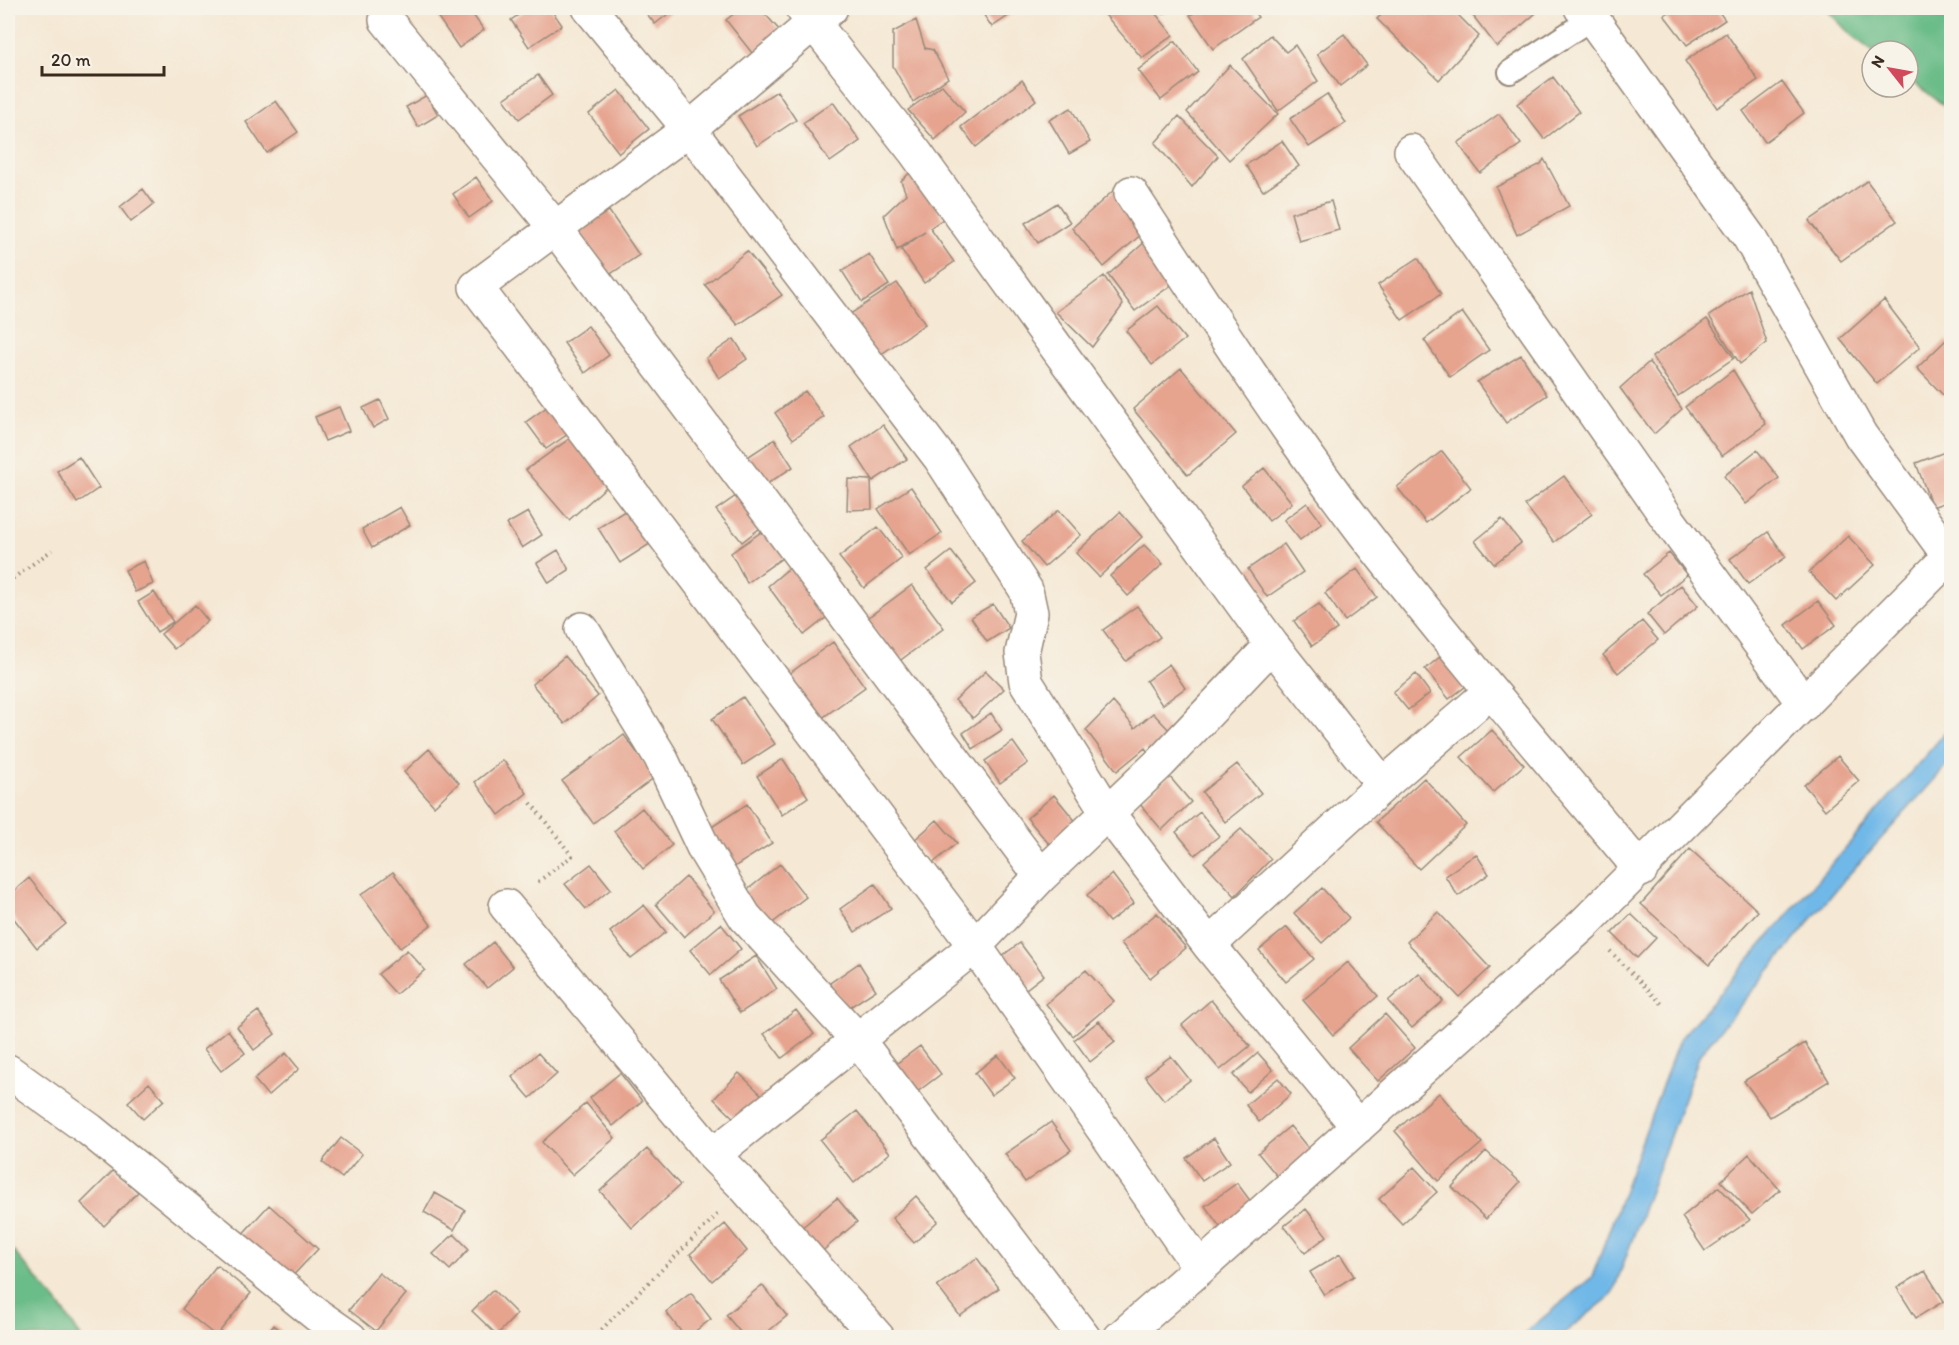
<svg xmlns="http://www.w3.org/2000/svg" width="1959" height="1345" font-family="Itim,sans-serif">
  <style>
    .forest { fill: #6bbc88; stroke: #537353; stroke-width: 1.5 }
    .water { fill: #70b8e8; stroke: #567183; stroke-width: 1.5 }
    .building { fill: #e6a38e }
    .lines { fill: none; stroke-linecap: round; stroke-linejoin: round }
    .service-casing { stroke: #988979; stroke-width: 26 }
    .minor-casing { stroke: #988979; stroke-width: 36 }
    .path { stroke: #988979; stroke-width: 4; stroke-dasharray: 1.5 4.5; stroke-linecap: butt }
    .service { stroke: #fff; stroke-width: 22 }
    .minor { stroke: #fff; stroke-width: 33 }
  </style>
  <rect width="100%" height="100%" fill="#f7f3e8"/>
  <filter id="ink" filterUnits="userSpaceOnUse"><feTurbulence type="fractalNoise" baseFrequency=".0167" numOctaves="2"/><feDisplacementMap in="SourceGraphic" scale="12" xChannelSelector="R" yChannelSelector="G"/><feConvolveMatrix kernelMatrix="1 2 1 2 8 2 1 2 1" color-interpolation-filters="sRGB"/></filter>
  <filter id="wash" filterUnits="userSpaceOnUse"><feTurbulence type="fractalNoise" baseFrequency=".008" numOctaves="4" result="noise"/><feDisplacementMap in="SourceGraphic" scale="24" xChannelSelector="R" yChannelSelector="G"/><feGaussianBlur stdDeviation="1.35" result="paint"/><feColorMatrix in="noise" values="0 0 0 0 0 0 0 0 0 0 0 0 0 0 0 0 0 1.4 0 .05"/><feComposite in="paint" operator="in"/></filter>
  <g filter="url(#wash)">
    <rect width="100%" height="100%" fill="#f5e8d4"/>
    <path class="forest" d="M1825,8H1951V111L1908,78V51H1872L1851,35Z
      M8,1245L58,1303L81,1337H8Z"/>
    <path class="water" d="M1951,726V761L1844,880L1700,1054L1612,1295L1559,1337H1520L1592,1277L1679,1040Z"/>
    <g id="blocks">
      <path class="building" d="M444,8H468L484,30L459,48L435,13Z
        M529,8H550L562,25L529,47L511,20Z
        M642,8H676L655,24Z
        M741,8H760L780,31L752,53L726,20Z
        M979,8H1020L992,27Z
        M1105,8H1151L1173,35L1142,58L1101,10Z
        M1161,8H1174L1163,14Z
        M1201,8H1251L1258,17L1213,49L1190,15Z
        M1388,8H1451L1479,36L1439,80L1377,19Z
        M1467,8H1531L1536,13L1497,47Z
        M1676,8H1716L1725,20L1687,45L1664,15Z
        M916,20L925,48L933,50L948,78L913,102L893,66V32Z
        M1726,33L1758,80L1717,108L1685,61Z
        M1344,34L1367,65L1340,86L1317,54Z
        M1270,35L1286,52L1295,45L1318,81L1278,111L1243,59Z
        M1175,41L1198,72L1161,100L1138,70Z
        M1230,65L1278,114L1229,160L1187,112Z
        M538,75L552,95L519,119L504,99Z
        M1553,77L1579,112L1544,139L1517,104Z
        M1022,80L1036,100L976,147L961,127Z
        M1782,82L1804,113L1765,142L1743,111Z
        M942,85L965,112L935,140L908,110Z
        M619,90L649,129L619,153L589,114Z
        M777,91L796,120L757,146L738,116Z
        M1327,94L1346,123L1309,147L1290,119Z
        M427,95L438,115L418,127L406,107Z
        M276,101L298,132L267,153L246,122Z
        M833,102L860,141L830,162L803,123Z
        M1071,108L1090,142L1069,154L1049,120Z
        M1499,114L1521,144L1480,173L1458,143Z
        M1179,116L1218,156L1192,187L1155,143Z
        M1282,141L1299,166L1263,191L1246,165Z
        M1544,159L1569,206L1517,235L1496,187L1541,164Z
        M915,168L943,219L930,228L954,262L924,283L901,249L925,232L897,250L884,215L906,194L901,181Z
        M476,177L493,201L469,218L453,194Z
        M1867,181L1897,221L1841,261L1809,221Z
        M143,189L154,204L131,222L120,207Z
        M1114,190L1144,232L1104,267L1072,228Z
        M1331,201L1339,230L1299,241L1291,213Z
        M1057,203L1070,222L1038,243L1025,223Z
        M609,211L639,255L609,275L579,231Z
        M1147,240L1177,281L1135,311L1108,275Z
        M747,251L782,295L738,325L705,285Z
        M869,254L889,285L862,302L842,271Z
        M1418,258L1441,294L1402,320L1378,285Z
        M1104,276L1123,305L1092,347L1056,312Z
        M897,283L925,324L877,357L849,315Z
        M1749,289L1767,343L1740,364L1709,316Z
        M1884,300L1920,347L1877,384L1840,339Z
        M1158,306L1185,339L1152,365L1126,331Z
        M1462,312L1489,350L1450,377L1424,340Z
        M1707,319L1734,358L1678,396L1652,357Z
        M588,326L609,355L585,373L564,343Z
        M734,339L747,359L719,378L706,358Z
        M1946,340L1952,346V387L1943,395L1917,368Z
        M1521,355L1547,395L1506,423L1477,382Z
        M1649,362L1682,409L1654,434L1620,388Z
        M1181,368L1236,434L1188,475L1133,409Z
        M1733,370L1766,424L1722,456L1685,407Z
        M805,391L824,417L793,439L775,413Z
        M380,400L389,419L373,428L363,408Z
        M554,402L574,430L546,449L526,422Z
        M339,407L349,431L325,441L315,417Z
        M883,425L907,459L873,481L851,447Z
        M576,434L614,480L569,520L526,470Z
        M775,439L793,467L764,486L746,458Z
        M1757,450L1779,478L1746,504L1724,476Z
        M1950,450L1952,500L1932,507L1916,463Z
        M1442,451L1471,488L1426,523L1397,487Z
        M79,457L99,488L77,503L57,471Z
        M1264,468L1292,503L1269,521L1242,486Z
        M1564,476L1592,514L1554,542L1525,505Z
        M848,479L871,480L872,509L847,510Z
        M911,487L942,533L909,555L878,509Z
        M746,489L769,521L742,542L716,510Z
        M1307,503L1322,523L1300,540L1284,520Z
        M634,505L656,540L620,563L598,528Z
        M400,507L410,525L372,548L362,529Z
        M1059,510L1081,535L1044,567L1022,541Z
        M528,512L542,535L522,548L507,524Z
        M1120,512L1142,537L1099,577L1076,553Z
        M1502,519L1521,543L1494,564L1475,541Z
        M770,526L789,553L747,583L731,553Z
        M878,527L902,558L864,588L839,557Z
        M1768,532L1786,557L1748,584L1730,559Z
        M1848,536L1875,565L1836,601L1809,572Z
        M1284,544L1303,572L1267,597L1248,569Z
        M1144,545L1163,564L1128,596L1110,576Z
        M558,550L569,570L549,583L537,563Z
        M951,551L976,583L952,602L927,570Z
        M1669,553L1687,575L1661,595L1643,574Z
        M144,561L153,584L135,592L125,570Z
        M789,568L812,582L827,617L804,635L768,586Z
        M1357,569L1377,597L1345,621L1325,593Z
        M912,585L944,628L898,662L866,619Z
        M1681,585L1698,606L1664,635L1647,614Z
        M154,592L173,622L157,632L138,602Z
        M1818,601L1836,625L1803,649L1786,625Z
        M993,604L1009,628L987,642L971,617Z
        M1319,604L1337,629L1312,646L1294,621Z
        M195,605L208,621L174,649L161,634Z
        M1137,606L1160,637L1126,661L1103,630Z
        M1642,621L1658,640L1618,673L1603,655Z
        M833,642L865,687L811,726L779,681Z
        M1446,652L1470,683L1449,699L1425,669Z
        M565,656L598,696L565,724L532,684Z
        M1169,664L1185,688L1162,705L1146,681Z
        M986,671L1004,689L973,718L955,700Z
        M1416,674L1430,693L1408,710L1393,692Z
        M743,697L775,744L743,765L712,719Z
        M1113,702L1135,728L1153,713L1171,732L1148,752L1145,748L1117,771L1086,730Z
        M991,713L1002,730L973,749L963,733Z
        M1492,730L1524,765L1493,792L1461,757Z
        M624,735L655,777L593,823L562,781Z
        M1013,742L1028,763L1000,783L985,761Z
        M429,749L459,783L434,806L404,772Z
        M1838,756L1859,781L1825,810L1804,785Z
        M783,759L808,797L782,815L757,776Z
        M503,760L527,793L499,815L475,782Z
        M1237,764L1261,793L1225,822L1202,792Z
        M1169,776L1191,802L1162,830L1139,803Z
        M1424,778L1466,825L1419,869L1376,822Z
        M1054,795L1077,823L1050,845L1027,818Z
        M747,804L772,843L731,869L707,830Z
        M642,808L672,845L643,869L614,831Z
        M1200,812L1219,836L1195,855L1176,832Z
        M937,820L957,843L932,864L913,841Z
        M1241,829L1271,859L1235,896L1204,862Z
        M1690,849L1758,911L1709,965L1641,904Z
        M1476,854L1489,874L1458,896L1445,876Z
        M591,864L611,889L586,909L565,884Z
        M780,864L806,897L766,928L741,895Z
        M393,872L431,925L400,948L361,895Z
        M1112,874L1134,903L1109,922L1087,895Z
        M686,877L714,911L684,937L656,904Z
        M29,878L66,924L37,948L8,911V896Z
        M875,884L891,908L855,932L840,909Z
        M1322,888L1349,918L1322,943L1294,913Z
        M644,905L666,932L631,959L610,932Z
        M1438,912L1490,968L1459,997L1407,942Z
        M1157,913L1186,948L1150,978L1121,943Z
        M1631,914L1656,938L1637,958L1612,933Z
        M721,924L741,949L711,975L690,950Z
        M1287,927L1314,959L1286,982L1259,950Z
        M493,942L513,967L487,988L466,964Z
        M1020,943L1044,975L1017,996L992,963Z
        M407,950L425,970L396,994L378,974Z
        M756,956L777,989L740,1013L719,980Z
        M1348,962L1378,996L1333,1035L1303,1000Z
        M859,963L876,990L847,1009L830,983Z
        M1086,970L1114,1001L1073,1036L1046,1004Z
        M1419,973L1443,1001L1412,1028L1388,1001Z
        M1211,1000L1250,1046L1220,1070L1182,1025Z
        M796,1010L814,1034L782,1058L764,1034Z
        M258,1011L275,1034L254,1050L237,1027Z
        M1385,1014L1415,1048L1378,1081L1348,1048Z
        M1099,1021L1115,1042L1090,1062L1074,1040Z
        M228,1030L245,1053L221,1071L204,1049Z
        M1805,1043L1829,1081L1770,1117L1744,1081Z
        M920,1046L941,1074L913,1095L892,1067Z
        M286,1053L299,1069L268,1096L254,1079Z
        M538,1053L557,1074L530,1098L512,1077Z
        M1258,1053L1273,1070L1248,1092L1233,1075Z
        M998,1055L1015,1078L991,1095L975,1073Z
        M1171,1056L1190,1080L1164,1100L1145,1076Z
        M620,1073L642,1101L613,1126L590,1098Z
        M739,1073L765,1098L741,1125L714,1099Z
        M1278,1078L1291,1094L1259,1122L1246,1105Z
        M149,1083L164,1100L143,1119L128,1102Z
        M1439,1093L1482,1143L1438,1181L1395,1131Z
        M586,1103L615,1138L572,1175L542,1142Z
        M857,1111L890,1153L854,1183L820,1140Z
        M1051,1122L1071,1150L1025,1182L1005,1154Z
        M1290,1126L1314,1155L1282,1182L1258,1153Z
        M341,1138L362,1154L342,1178L322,1162Z
        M1214,1138L1230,1162L1202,1181L1186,1158Z
        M647,1149L680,1185L632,1228L600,1191Z
        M1486,1151L1520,1182L1486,1219L1452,1187Z
        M1749,1154L1780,1190L1752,1214L1721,1181Z
        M1414,1167L1437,1192L1402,1224L1379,1199Z
        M115,1169L138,1192L104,1226L81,1203Z
        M1237,1183L1260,1214L1227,1237L1205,1206Z
        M1719,1187L1750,1220L1705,1251L1682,1217Z
        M435,1193L465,1210L454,1230L424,1212Z
        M916,1196L938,1221L914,1243L892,1218Z
        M837,1198L857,1222L813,1259L793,1235Z
        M269,1205L318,1249L285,1284L237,1240Z
        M1306,1209L1327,1236L1305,1253L1284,1226Z
        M725,1224L747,1251L712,1281L690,1254Z
        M454,1234L469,1249L450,1270L433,1254Z
        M1340,1254L1354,1276L1324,1295L1310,1272Z
        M977,1258L999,1288L960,1316L937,1286Z
        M217,1265L251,1293L216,1336L182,1309Z
        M1925,1271L1944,1301L1916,1318L1897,1288Z
        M379,1273L406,1294L376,1331L349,1310Z
        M762,1285L787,1316L760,1338H745L726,1315Z
        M493,1290L517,1314L497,1335L472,1311Z
        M691,1293L711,1319L686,1338L666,1312Z
        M274,1325L289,1338H264Z"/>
    </g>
  </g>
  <g filter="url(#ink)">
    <use href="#blocks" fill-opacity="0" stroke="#988979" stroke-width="1.5"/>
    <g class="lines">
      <g class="service-casing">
        <path id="service" d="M1510,72L1592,18"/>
      </g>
      <g class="minor-casing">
        <path id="minor" d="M589,8L689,129L940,458L1026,590L1031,613L1022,653L1026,682L1107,812L1209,945L1358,1127
          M802,8L915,152L1272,645L1383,785
          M831,8L689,129L476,287L975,946L1200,1268
          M1581,8L1592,18L1749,237L1861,436L1952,560
          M386,20L556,229L1041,876
          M1411,151L1668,519L1804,704
          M1131,193C1206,308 1281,424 1364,533C1453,648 1548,759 1641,870
          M582,629L660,756L705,851L745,917L857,1039L1084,1338
          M506,906L713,1155L745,1187L878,1338
          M1209,945L1383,785L1491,691
          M8,1071L90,1130L317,1315L350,1338
          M713,1155L975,946L1041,876L1161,762L1272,645
          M1120,1338L1200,1268L1584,924L1948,558"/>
      </g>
      <path class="path" d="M8,582L52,550
        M531,803L572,856L535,884
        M1610,951L1662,1004
        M593,1338L719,1213"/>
      <use href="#service" class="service"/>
      <use href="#minor" class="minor"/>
    </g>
  </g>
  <rect width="1959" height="1345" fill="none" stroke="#f7f3e8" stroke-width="30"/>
  <g transform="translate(1890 69) rotate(301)"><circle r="28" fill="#f7f3e8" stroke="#aca397" stroke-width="1.5"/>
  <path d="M0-4.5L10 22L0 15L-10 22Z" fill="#d1495b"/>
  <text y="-9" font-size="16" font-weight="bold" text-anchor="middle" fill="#3b2a1e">N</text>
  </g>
  <path d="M42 66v9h122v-9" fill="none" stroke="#3b2a1e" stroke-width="3"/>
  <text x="51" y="66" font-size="18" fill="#3b2a1e" stroke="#f7f3e8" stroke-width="4.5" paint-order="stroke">20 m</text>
</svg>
